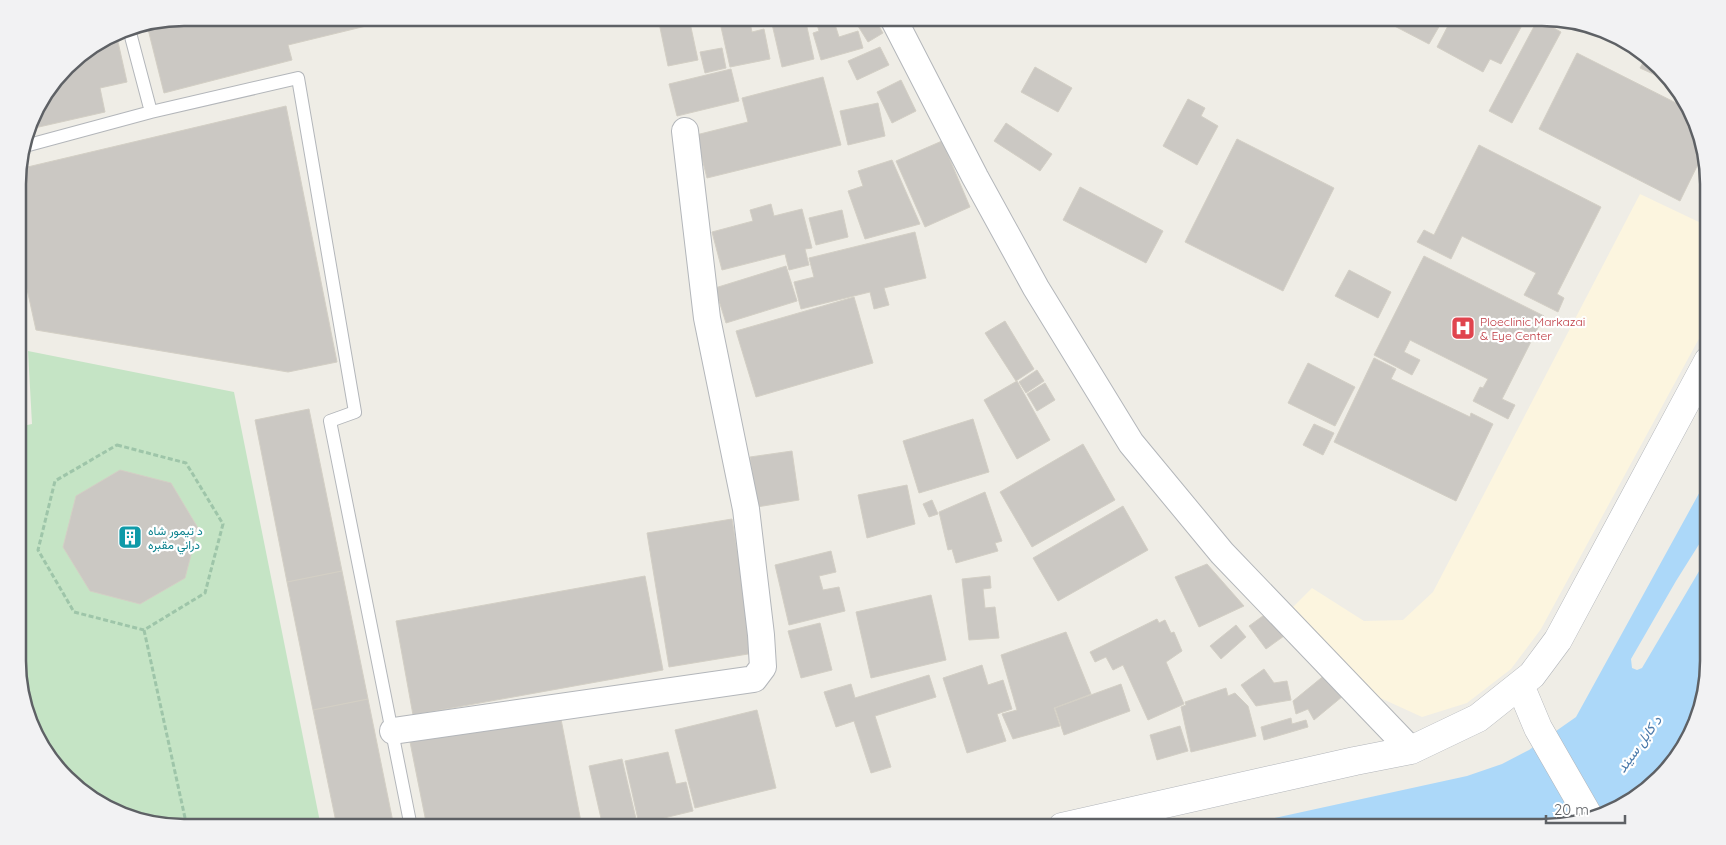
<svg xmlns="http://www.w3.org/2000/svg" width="1726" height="845" font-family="Quicksand,Vazirmatn,sans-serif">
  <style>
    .commercial { fill: #fcf5df }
    .green { fill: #c5e4c5 }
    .water { fill: #acd8f9 }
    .building { fill: #cbc8c3; stroke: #d3cfc5 }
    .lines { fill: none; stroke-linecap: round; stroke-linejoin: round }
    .service-casing { stroke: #b3b6ba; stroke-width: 14 }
    .minor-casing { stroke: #b3b6ba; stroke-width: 28 }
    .secondary-casing { stroke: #b2b5ba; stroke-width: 29 }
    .path { stroke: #9ec5a9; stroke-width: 3; stroke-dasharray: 5 2.5; stroke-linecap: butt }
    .service { stroke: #fff; stroke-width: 12 }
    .minor { stroke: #fff; stroke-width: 26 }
    .secondary { stroke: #fff; stroke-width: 28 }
    .labels { text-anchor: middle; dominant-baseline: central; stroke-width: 4.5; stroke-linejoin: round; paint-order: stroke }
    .health-label { font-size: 12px; fill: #be3a42; stroke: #fff; text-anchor: start }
    .culture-label { font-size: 12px; fill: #0d838f; stroke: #fff; text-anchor: start }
    .water-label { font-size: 14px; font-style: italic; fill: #4a79aa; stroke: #fff }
    .rim { fill: none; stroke: #5e6165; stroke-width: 2.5 }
  </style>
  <rect width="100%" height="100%" fill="#efede6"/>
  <path class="commercial" d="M1640,194L1701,223L1707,210L1708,322L1541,629L1511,669L1467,703L1422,717L1376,696L1293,607L1312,588L1364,621L1403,620L1433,592Z"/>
  <path class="green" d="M28,351L234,392L321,827H185L111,810L52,762L19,682L18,427L32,424Z"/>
  <path class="water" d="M1708,477V530L1676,581L1631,659L1632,668L1637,670L1642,668L1708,556V661L1691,734L1634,799L1552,827H1234L1467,776L1502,764L1529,750L1576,717Z"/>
  <path class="building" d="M185,18H399L288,45L292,60L164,93L147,25Z
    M658,18H689L698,60L668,66Z
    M719,18H749L752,32L764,29L770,59L730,67Z
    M805,18L814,59L782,67L772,24Z
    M815,18H833L839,37L858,31L863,48L821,60L813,33L819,31Z
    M853,18H874L883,33L868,42Z
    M1379,18H1444L1429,44Z
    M1452,18H1526L1501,64L1490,59L1483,72L1437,47Z
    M1538,19L1561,32L1512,123L1489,111Z
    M116,33L127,82L100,88L105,112L30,129L35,111L74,59Z
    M880,47L889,65L857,80L848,61Z
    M722,48L726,68L705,73L700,52Z
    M1577,53L1684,107L1703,154L1680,201L1539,129Z
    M1645,59L1674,83L1675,84L1640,68Z
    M1035,67L1072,88L1058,112L1021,92Z
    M731,69L739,101L677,116L669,84Z
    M823,77L841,145L707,178L696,135L748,122L742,98Z
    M901,80L916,111L892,123L877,92Z
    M1188,99L1205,108L1201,116L1218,126L1197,165L1163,146Z
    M878,103L885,136L848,145L840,111Z
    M286,106L337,362L288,372L36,330L18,248L19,169Z
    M1006,123L1052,154L1040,171L994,141Z
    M1237,139L1334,188L1283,291L1185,242Z
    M942,141L970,207L925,227L896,161Z
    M1479,145L1601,207L1557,294L1564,298L1558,312L1524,295L1536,273L1462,236L1451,259L1417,242L1424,230L1434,235Z
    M892,160L920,224L865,239L848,191L863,186L858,171Z
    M1080,187L1163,231L1146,263L1063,220Z
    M771,204L774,216L802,209L812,248L805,249L809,265L789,270L785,254L722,270L712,232L753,221L750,210Z
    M842,210L848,237L816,245L809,218Z
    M915,232L926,278L884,288L889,305L874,309L870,292L801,309L794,282L814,277L809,258Z
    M1424,256L1544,316L1502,399L1515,405L1508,419L1473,401L1480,387L1483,388L1488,379L1410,340L1404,352L1420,360L1412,375L1374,355Z
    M786,266L797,301L726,323L715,288Z
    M1349,270L1391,292L1378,318L1335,296Z
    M854,297L873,363L756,397L736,331Z
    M1005,321L1034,369L1016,381L985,333Z
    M1374,358L1396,369L1391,379L1470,417L1471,413L1493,424L1456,501L1334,442Z
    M1308,363L1355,387L1335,426L1288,403Z
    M1037,370L1044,381L1026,393L1019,382Z
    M1017,381L1050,440L1017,459L984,400Z
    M1045,383L1055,400L1037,411L1027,394Z
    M309,409L342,571L287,582L255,420Z
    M973,419L989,472L919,493L903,441Z
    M1314,424L1334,433L1323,455L1303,445Z
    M1083,444L1115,500L1032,547L1000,492Z
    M792,451L799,500L757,507L750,457Z
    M120,470L171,483L198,528L185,578L140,604L90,591L63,547L76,496Z
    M907,485L915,524L867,538L858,495Z
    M985,492L1002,541L995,543L998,551L956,563L952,549L948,550L939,512Z
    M932,500L938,514L929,517L923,504Z
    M1123,506L1148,550L1058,601L1033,558Z
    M732,519L754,653L669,667L647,533Z
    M831,551L836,572L819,576L823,590L839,587L845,611L789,625L775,565Z
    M1207,564L1244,606L1199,627L1175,577Z
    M342,571L368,699L313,710L287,582Z
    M645,576L663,670L413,715L396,621Z
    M990,576L991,588L983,589L985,608L995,607L999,638L969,640L962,579Z
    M931,595L946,660L871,678L856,612Z
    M1267,613L1284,636L1266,649L1249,626Z
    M1157,619L1159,623L1165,620L1171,633L1174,632L1182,651L1166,662L1184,704L1148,720L1123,665L1113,670L1106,657L1095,662L1090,652Z
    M820,623L832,670L801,678L788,631Z
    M1236,625L1246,637L1221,659L1210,646Z
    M1066,632L1091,694L1054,708L1060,726L1013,739L1002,714L1017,710L1001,655Z
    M982,665L988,685L1003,680L1012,709L997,714L1006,741L967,753L943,678Z
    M1264,669L1274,683L1287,681L1291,700L1256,706L1241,685Z
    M1326,674L1343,696L1314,720L1308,709L1296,714L1293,701Z
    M929,675L936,697L875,716L891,767L871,773L854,721L836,727L824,692L851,684L855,698Z
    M1121,684L1130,711L1064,735L1055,708Z
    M1226,688L1228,696L1235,693L1248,706L1256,736L1191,752L1181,707L1186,705L1185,702Z
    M368,699L394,827H337L313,710Z
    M757,710L776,788L695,808L675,730Z
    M560,714L582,827H427L410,742Z
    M1291,718L1292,724L1306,720L1308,727L1264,740L1261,727Z
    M1180,726L1188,751L1157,760L1150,735Z
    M668,752L676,784L686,782L693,811L639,824L625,761Z
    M622,759L637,823L617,827H603L589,766Z"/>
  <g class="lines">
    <g class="service-casing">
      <path id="service" d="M129,29L151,112
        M25,146L151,112L298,78L355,412L330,421L411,827"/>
    </g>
    <g class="minor-casing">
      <path id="minor" d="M893,18L975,177L1036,288L1131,443L1222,553L1411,750
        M393,731L754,679L763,667L761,635L746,509L707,318L685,131"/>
    </g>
    <g class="secondary-casing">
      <path id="secondary" d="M1520,685L1538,728L1588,815
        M1062,827L1355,761L1411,750L1478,718L1532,675L1558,640L1708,361"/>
    </g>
    <path class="path" d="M117,445L186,463L223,524L205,593L144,630L74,612L38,550L55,481Z
      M144,630L187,827"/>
    <use href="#service" class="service"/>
    <use href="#minor" class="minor"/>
    <use href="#secondary" class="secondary"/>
  </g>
  <defs>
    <g id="hospital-square" transform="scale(1.25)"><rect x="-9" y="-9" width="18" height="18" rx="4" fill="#e0444e" stroke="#fff"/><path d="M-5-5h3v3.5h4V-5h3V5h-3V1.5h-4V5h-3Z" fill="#fff"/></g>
    <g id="building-square" transform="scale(1.25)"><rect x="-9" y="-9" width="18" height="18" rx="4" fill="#0f9aa8" stroke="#fff"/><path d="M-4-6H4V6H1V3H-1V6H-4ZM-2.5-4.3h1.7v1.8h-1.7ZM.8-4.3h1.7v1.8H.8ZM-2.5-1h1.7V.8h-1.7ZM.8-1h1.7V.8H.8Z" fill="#fff"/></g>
  </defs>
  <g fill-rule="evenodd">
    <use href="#hospital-square" x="1463" y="328"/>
    <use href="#building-square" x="130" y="537"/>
  </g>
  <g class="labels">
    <g class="health-label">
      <text x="1480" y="321">Ploeclinic Markazai<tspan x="1480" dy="14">&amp; Eye Center</tspan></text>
    </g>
    <g class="culture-label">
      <text x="148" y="530">د تیمور شاه<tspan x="148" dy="14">دراني مقبره</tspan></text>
    </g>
    <g class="water-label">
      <text transform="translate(1639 744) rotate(-54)">د کابل سيند</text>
    </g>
  </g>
  <path d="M0 0H1726V845H0ZM184 26H1542A158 158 0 0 1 1700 184V661A158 158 0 0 1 1542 819H184A158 158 0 0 1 26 661V184A158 158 0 0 1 184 26Z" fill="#f2f2f3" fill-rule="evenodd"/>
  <path class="rim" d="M184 26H1542A158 158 0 0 1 1700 184V661A158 158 0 0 1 1542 819H184A158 158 0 0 1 26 661V184A158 158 0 0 1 184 26Z"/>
  <path d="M1546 815v8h79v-8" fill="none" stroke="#5e6165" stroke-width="2.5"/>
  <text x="1554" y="815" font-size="15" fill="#5e6165" stroke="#ffffff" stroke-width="4" paint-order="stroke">20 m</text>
</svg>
